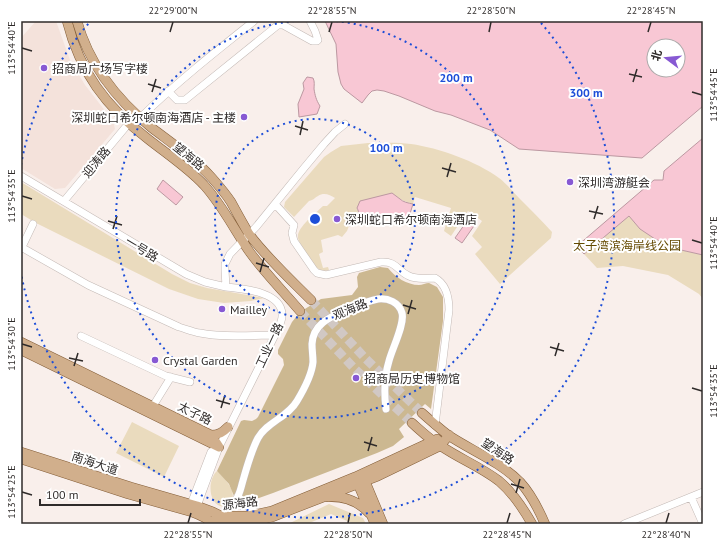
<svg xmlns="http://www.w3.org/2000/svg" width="724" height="545" font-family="'PT Sans','Noto Sans SC',sans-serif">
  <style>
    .built { fill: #f4e2db }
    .green { fill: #eadbbe }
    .forest { fill: #ccb891 }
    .water { fill: #f8c7d4; stroke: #bc98a1; fill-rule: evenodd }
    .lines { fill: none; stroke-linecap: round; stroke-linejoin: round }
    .major-tunnel { stroke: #d1c8c4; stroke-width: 9; stroke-dasharray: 9 4.5; stroke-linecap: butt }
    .minor-casing { stroke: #c3b9b5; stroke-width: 8 }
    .major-casing { stroke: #845e38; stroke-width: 10 }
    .minor { stroke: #fff; stroke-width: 7 }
    .major { stroke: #d1af8c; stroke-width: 9 }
    .ticks { fill: none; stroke: #2f2b2a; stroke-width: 1.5 }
    .ring { fill: none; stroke: #1d4ed8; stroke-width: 2; stroke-dasharray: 2 4 }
    .poi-dot { fill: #8759d3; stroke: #fff; stroke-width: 1.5 }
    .labels { text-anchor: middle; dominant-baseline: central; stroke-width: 4; stroke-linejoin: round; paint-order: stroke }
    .poi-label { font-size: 12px; fill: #2f2b2a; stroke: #fff; text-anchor: start }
    .street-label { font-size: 12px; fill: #2f2b2a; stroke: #fff }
    .park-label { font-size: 12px; fill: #644900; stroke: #fff }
    .centre { fill: #1d4ed8; stroke: #fff; stroke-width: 2 }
    .ring-label { font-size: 12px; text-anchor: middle; font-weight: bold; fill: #1d4ed8; stroke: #fff; stroke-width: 4; stroke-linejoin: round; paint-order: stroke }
    .neatline { fill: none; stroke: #2f2b2a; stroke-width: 1.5 }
    .ticks-label { font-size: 10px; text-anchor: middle; fill: #2f2b2a }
  </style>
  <rect width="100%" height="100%" fill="#f9efeb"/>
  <path class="built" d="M36,21H56L70,60L85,85L113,121L115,129L65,188L55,189L21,168V38Z"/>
  <path class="green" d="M368,143C383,143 397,142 411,144C439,148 476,161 499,178C507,184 513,192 520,199C531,210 542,221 552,232L551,238L500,284L475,254L482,247L472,236L482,221L468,211L451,236L444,231L451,208L415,197L413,204C406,202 401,200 395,195L357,208L359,212V214L349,226L347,231L342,237L338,235L321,240L323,252L319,254L323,268L328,267L329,270C323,272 319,270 315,266C311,260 299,244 298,238C296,228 316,213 323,206H327L335,198C330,195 324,192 318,196C314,198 314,200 309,201L294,217L284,207L285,202L324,157L331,152L341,146Z
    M21,182L172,274L190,283L207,288L264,298L251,301L224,303L198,299L169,289L36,223L21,214Z
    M629,215L640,229L681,250L703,255V299L699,294L668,275L623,266L597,268L584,254Z
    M132,422L179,446L164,477L116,453Z
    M217,471C227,481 243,497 224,507C208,506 207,480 217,471Z
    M329,504L363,518L366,524H354L331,514L307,524H288Z"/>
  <path class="forest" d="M380,267L388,268C395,277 407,285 419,285C422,285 426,283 429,283L437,287L443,297V321L431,409L425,404L399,429L404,437L393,446L377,453L273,493L259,498L246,499L241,495L237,494L234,496L229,484L217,471L241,421L244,420L252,421L256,419L258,417L284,365L283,359L278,354V350L292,322L300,312L321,299L352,295L358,287L357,277L359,273Z"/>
  <path class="water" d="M325,21H703V106L642,158L519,149L490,130L451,115L435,111L399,96L384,91L377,90L372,91L368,95L362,103L344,89L341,84L338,72L336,44ZM654,46H678V70H654Z
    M307,77L313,78C315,82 314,85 314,89C315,95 316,100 320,106L317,114L299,117L298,104L304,89L303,83Z
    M703,138V255L681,250L655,239L640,229L629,216L584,254L577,246L654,180H663L664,171Z
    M163,180L183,197L176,205L157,189Z
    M392,193C395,195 397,197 400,199C403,202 408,203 413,204L409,217C386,215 370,220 349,226L352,219C359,218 360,213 357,208L360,201Z
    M469,218L476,223L462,243L455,238Z"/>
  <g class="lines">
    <path class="major-tunnel" d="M311,300L365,358L422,413
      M300,311L354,368L412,423"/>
    <g class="minor-casing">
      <path id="minor" d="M168,91L177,100H185L278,25H283L312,41H317L318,40L315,31L310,21
        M140,118C176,83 215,52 254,21
        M21,176L186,274L205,282L226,287
        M64,201L129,123
        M275,204L294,225L292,233L294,241L314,270L317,273L326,275L381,262C397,261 397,271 409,276C418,280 426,278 435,278C446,284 449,298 449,310L435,425
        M21,247L88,285L179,327C186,329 193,332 200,333C224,338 251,335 275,335
        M21,249L33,224
        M81,336L166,376L190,382
        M153,406L171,377
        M238,496C244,505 250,509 259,514
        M691,497L703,524
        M192,509L191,504L211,452L219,447
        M195,509L197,506L219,447L275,335C278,328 283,321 282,314C281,291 242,289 226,287L225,270V264L230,254L256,227L304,168L324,144L335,132L345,124
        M221,516C228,511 235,504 238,496C240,492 241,488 242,484C246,470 251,451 258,438C267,422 288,417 297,401C303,391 312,374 313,362C313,356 312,350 312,344C313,324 330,317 346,310C356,306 367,301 378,299C388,298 399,302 402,313C405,324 392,349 389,361C384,377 384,393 386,409
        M624,524L703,492"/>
    </g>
    <g class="major-casing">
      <path id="major" d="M67,21C80,72 106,107 148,139C167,154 188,168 204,185C222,205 234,229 249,251C264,272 283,291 300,311
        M77,21C89,64 117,100 152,128C173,144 195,159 212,178C219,186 226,194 231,202C237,213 243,224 249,234C266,257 291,280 311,300
        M21,342L211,435L219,447
        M21,350L219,447
        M422,413C431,421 439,428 448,435C472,451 499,461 520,482C531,494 539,510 545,524
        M412,423C421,431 430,440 441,446C460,459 481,467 499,481C513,493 523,508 532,524
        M211,435C219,435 223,432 228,427
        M21,452L131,487L197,506L213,512L221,516L228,524
        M21,459L128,494L192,512C200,515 208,518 213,524
        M365,481L383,524
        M328,497C344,496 358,501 369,513
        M219,518L221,516H248L272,511L355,477L365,481
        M211,521L235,524L247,523L272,517L378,476L440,446L449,435
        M375,524L355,477L437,439"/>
    </g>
    <use href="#minor" class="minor"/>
    <use href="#major" class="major"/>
  </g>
  <path class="ticks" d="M170,32L173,22M329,32L332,22M489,32L491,22M648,32L651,22M22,48L32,51M629,74L642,77M633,82L637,69M148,84L161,88M152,92L156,79M692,92L702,95M295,126L308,130M300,135L303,121M442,168L456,172M447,177L451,163M22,196L32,199M589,211L603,214M594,219L598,206M108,221L122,225M113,229L117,216M692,240L702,243M256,263L269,267M260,272L264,258M403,305L416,309M408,314L412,300M22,344L32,347M550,347L564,351M555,356L559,343M69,358L83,361M74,366L78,353M692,388L702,391M216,400L230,404M221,408L225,395M364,442L377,446M368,451L372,437M511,484L524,488M22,492L32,495M516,493L520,479M188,523L191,513M348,523L350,513M507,523L510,513M666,523L669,513"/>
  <g class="ring">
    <circle cx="315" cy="219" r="100"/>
    <path d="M336 21A199 199 0 1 1 294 21"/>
    <path d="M21 165A299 299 0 0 1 89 23M541 23A299 299 0 1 1 21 273"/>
  </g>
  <g class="poi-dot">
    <circle cx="44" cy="68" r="4"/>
    <circle cx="244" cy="117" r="4"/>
    <circle cx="570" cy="182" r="4"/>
    <circle cx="337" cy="219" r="4"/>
    <circle cx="222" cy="309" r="4"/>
    <circle cx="155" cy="360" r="4"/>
    <circle cx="356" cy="378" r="4"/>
  </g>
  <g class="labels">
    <g class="poi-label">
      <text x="52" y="68">招商局广场写字楼</text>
      <text x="236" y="117" text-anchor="end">深圳蛇口希尔顿南海酒店 - 主楼</text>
      <text x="578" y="182">深圳湾游艇会</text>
      <text x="345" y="219">深圳蛇口希尔顿南海酒店</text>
      <text x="230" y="309">Mailley</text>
      <text x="163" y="360">Crystal Garden</text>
      <text x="364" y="378">招商局历史博物馆</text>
    </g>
    <g class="street-label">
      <text transform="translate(189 156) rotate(39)">望海路</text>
      <text transform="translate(96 162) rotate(-50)">迎涛路</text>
      <text transform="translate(142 249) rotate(31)">一号路</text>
      <text transform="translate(350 309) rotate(-22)">观海路</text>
      <text transform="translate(269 345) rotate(-65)">工业一路</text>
      <text transform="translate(195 413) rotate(26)">太子路</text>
      <text transform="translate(498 451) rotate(34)">望海路</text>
      <text transform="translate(95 463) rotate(18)">南海大道</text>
      <text transform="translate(240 503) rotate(-7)">源海路</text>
    </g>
    <g class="park-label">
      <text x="627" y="245">太子湾滨海岸线公园</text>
    </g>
  </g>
  <circle cx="315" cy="219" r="6" class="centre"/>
  <g class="ring-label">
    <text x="456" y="82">200 m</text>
    <text x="586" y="97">300 m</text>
    <text x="386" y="152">100 m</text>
  </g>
  <rect width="724" height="545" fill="none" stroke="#ffffff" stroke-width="44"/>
  <g transform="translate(666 58) rotate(286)"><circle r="19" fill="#ffffff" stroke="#acaaaa"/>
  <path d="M0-3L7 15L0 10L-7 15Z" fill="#8759d3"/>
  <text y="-6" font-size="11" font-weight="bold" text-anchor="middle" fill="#2f2b2a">北</text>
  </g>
  <path d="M40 499v6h100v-6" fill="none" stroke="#2f2b2a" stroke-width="2"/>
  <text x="46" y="499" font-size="12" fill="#2f2b2a" stroke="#ffffff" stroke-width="3" paint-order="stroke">100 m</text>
  <rect x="22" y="22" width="680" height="501" class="neatline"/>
  <g class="ticks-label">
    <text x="173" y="14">22°29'00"N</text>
    <text x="332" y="14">22°28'55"N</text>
    <text x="491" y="14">22°28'50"N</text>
    <text x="651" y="14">22°28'45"N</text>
    <text transform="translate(11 48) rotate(-90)" y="4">113°54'40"E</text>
    <text transform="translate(713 95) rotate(-90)" y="4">113°54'45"E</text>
    <text transform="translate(11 196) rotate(-90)" y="4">113°54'35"E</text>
    <text transform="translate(713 243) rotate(-90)" y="4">113°54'40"E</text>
    <text transform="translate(11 344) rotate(-90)" y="4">113°54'30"E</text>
    <text transform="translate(713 391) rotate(-90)" y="4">113°54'35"E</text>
    <text transform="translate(11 492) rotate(-90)" y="4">113°54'25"E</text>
    <text x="188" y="538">22°28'55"N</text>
    <text x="348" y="538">22°28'50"N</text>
    <text x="507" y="538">22°28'45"N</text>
    <text x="666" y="538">22°28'40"N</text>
  </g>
</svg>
